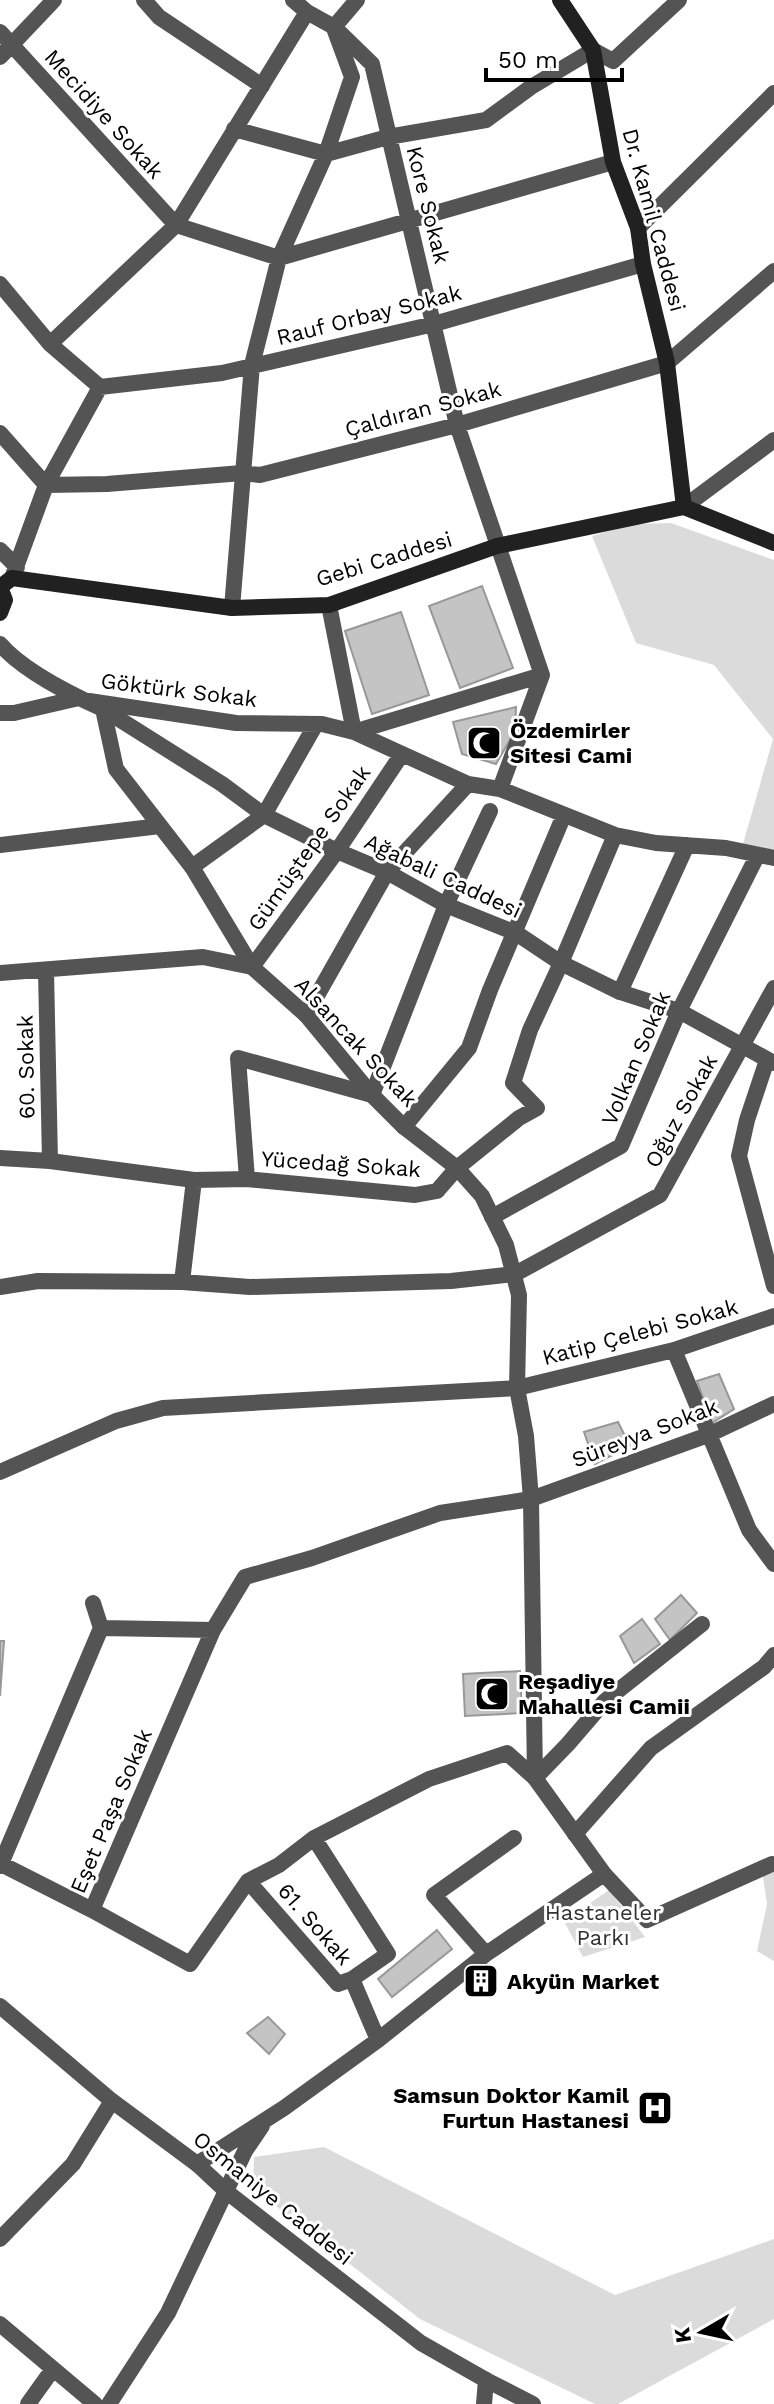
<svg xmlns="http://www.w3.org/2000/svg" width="774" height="2404" font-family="'Work Sans',sans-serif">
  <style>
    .green { fill: #dbdbdb }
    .building { fill: #c4c4c4; stroke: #989898; stroke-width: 2 }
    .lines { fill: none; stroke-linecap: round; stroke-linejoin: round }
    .minor { stroke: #545454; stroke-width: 16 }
    .tertiary { stroke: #545454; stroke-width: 16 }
    .secondary { stroke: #212121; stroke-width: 16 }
    .labels { text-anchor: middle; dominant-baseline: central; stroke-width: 6; stroke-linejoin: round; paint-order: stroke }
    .street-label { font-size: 22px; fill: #000; stroke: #fff }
    .poi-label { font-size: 22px; font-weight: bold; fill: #000; stroke: #fff; text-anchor: start }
    .park-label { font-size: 22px; fill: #323232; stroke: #fff }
  </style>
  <rect width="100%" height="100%" fill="#fff"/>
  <path class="green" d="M671,523L774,560V850L743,844L773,739L714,665L636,643L592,536L633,524Z
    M774,1871V1961L757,1951L767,1904L763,1877Z
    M609,1890L645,1937L583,1957L564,1921Z
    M324,2147L615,2295L774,2239V2319L618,2404H595L420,2319L253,2188L254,2157Z"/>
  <path class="building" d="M482,586L513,668L460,688L429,606Z
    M401,612L429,695L372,714L345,631Z
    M516,707L515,731L496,764L462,754L453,722Z
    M719,1374L734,1409L712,1423L697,1381Z
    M618,1422L630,1446L595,1464L584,1432Z
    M681,1595L697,1613L670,1640L655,1619Z
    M642,1619L660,1644L634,1663L620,1636Z
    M0,1641H4L0,1696Z
    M520,1671L522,1713L465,1716L463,1674Z
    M437,1930L452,1949L392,1997L378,1979Z
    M482,1971L491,1984L481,1991L472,1978Z
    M268,2017L285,2034L269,2054L247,2033Z"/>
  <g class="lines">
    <path class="minor" d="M144,0L159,17L262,86
      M293,0L307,12
      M334,27L372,64L457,425L542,675L500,789
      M0,32L176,225L279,258L613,162
      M0,57L54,0
      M234,129L326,154L388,137L486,120L531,87L593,50L613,61L679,0
      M638,228L774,93
      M0,284L50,344L100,387
      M50,344L176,225L307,12L334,27L357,0
      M100,387L222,373L434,324L643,264
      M0,433L46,485
      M46,485L107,484L242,473L260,475L457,425L667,363L774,271
      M684,507L774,440
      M0,550L17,567
      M12,578L46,485L100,387
      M329,605L354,732L542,675
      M232,608L252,365L279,258L326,154L352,77L335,31
      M89,701L236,723L322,724L354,732L468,784L500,789L615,835L656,843L726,848L774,858
      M0,713H14L79,698
      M0,845L160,826
      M192,867L264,815L316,724
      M46,971L50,1161
      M0,973L203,957L252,967L337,851L402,754
      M620,992L687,845
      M306,1015L387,872L468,784
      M767,1060L747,1120L739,1156L774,1286
      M404,1127L469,1048L490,990L564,815
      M0,1158L50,1161L194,1180L247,1179L415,1195L437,1191L457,1168L519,1118L537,1108L513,1083L530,1030L561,963L615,835
      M247,1179L238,1058L372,1095L446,905L490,811
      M492,1217L621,1146L679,1011L757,856
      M182,1282L194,1180
      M0,1287L38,1281L182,1282L250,1287L451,1281L515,1274L660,1195L774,988
      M674,1350L749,1530L774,1564
      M0,1472L116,1421L163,1408L517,1388L674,1350L774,1316
      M101,1628L213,1630L245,1577L312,1558L440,1513L531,1499L708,1435L774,1404
      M213,1630L92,1910L190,1964L248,1881L279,1865L314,1838L429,1779L507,1753L535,1778L568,1744L605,1701L702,1624
      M575,1834L651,1748L764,1667L774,1655
      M314,1838L388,1954L352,1979L378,2040
      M1,1864L92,1910
      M0,1866L101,1628L93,1603
      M248,1881L338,1984L352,1979
      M486,1954L434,1895L514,1838
      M197,2164L284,2108L378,2040L486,1954L604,1874L647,1920L772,1864
      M0,2239L73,2164L112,2101
      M0,2324L95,2404
      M28,2404L53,2369
      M109,2404L168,2313L245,2151L262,2126
      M484,2404L486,2380"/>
    <path class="tertiary" d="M0,644C23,671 70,694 103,709L116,769L192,867L252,967L306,1015L372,1095L404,1127L457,1168L482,1196L506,1245L519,1295L517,1388L526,1436L531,1499L535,1778L604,1874
      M103,709L222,784L264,815L337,851L387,872L446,905L516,933L561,963L620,992L679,1011L774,1063
      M0,2006L112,2101L197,2164L227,2192L421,2343L486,2380L533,2404"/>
    <path class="secondary" d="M560,0L593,50L613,162L638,228L643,264L667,363L684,507
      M0,587L12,578L232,608L329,605L497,546L684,507L774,543
      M0,587L5,600L0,613"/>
  </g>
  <defs>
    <g id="mosque-square" transform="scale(1.8)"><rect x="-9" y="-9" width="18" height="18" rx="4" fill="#000" stroke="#fff"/><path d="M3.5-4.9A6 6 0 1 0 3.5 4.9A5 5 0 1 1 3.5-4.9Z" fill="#fff"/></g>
    <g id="building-square" transform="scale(1.8)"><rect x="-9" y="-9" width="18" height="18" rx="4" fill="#000" stroke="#fff"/><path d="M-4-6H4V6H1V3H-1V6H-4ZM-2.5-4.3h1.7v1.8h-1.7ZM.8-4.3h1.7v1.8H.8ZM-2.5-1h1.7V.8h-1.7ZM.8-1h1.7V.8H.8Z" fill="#fff"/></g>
    <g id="hospital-square" transform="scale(1.8)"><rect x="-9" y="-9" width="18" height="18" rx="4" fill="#000" stroke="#fff"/><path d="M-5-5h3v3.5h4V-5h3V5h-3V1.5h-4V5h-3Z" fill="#fff"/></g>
  </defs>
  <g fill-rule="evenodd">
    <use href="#mosque-square" x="484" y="743"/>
    <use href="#mosque-square" x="492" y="1694"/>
    <use href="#building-square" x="481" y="1981"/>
    <use href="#hospital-square" x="655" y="2108"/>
  </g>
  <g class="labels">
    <g class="street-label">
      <text transform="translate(104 114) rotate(48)">Mecidiye Sokak</text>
      <text transform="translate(428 205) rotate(76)">Kore Sokak</text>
      <text transform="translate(654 220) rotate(75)">Dr. Kamil Caddesi</text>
      <text transform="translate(369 315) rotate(-14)">Rauf Orbay Sokak</text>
      <text transform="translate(423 409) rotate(-15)">Çaldıran Sokak</text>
      <text transform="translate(384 559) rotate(-17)">Gebi Caddesi</text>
      <text transform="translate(179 690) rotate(7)">Göktürk Sokak</text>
      <text transform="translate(309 848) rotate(-55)">Gümüştepe Sokak</text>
      <text transform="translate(443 876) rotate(25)">Ağabali Caddesi</text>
      <text transform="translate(356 1042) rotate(47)">Alsancak Sokak</text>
      <text transform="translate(636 1058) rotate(-67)">Volkan Sokak</text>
      <text transform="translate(26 1067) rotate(-91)">60. Sokak</text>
      <text transform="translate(681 1111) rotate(-61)">Oğuz Sokak</text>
      <text transform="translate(341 1164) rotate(4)">Yücedağ Sokak</text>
      <text transform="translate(640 1332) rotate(-15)">Katip Çelebi Sokak</text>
      <text transform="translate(645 1433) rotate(-21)">Süreyya Sokak</text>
      <text transform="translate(111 1811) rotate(-67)">Eşet Paşa Sokak</text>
      <text transform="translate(315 1924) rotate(49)">61. Sokak</text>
      <text transform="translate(273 2198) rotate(39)">Osmaniye Caddesi</text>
    </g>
    <g class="poi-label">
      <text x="510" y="730">Özdemirler<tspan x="510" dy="25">Sitesi Cami</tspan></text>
      <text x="518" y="1681">Reşadiye<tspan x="518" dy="25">Mahallesi Camii</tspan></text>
      <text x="507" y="1981">Akyün Market</text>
      <text x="629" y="2095" text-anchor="end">Samsun Doktor Kamil<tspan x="629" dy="25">Furtun Hastanesi</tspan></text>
    </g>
    <g class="park-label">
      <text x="603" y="1912">Hastaneler<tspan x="603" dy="25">Parkı</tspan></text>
    </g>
  </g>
  <g transform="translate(702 2332) rotate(261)" stroke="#ffffff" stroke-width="6" paint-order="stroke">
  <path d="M0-6L14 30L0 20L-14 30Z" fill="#000000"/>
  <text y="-12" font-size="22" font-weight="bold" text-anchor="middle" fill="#000000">K</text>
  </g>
  <path d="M486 68v12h136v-12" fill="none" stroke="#000000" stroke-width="4"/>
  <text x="498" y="68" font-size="24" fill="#000000" stroke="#ffffff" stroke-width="6" paint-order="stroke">50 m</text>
</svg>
